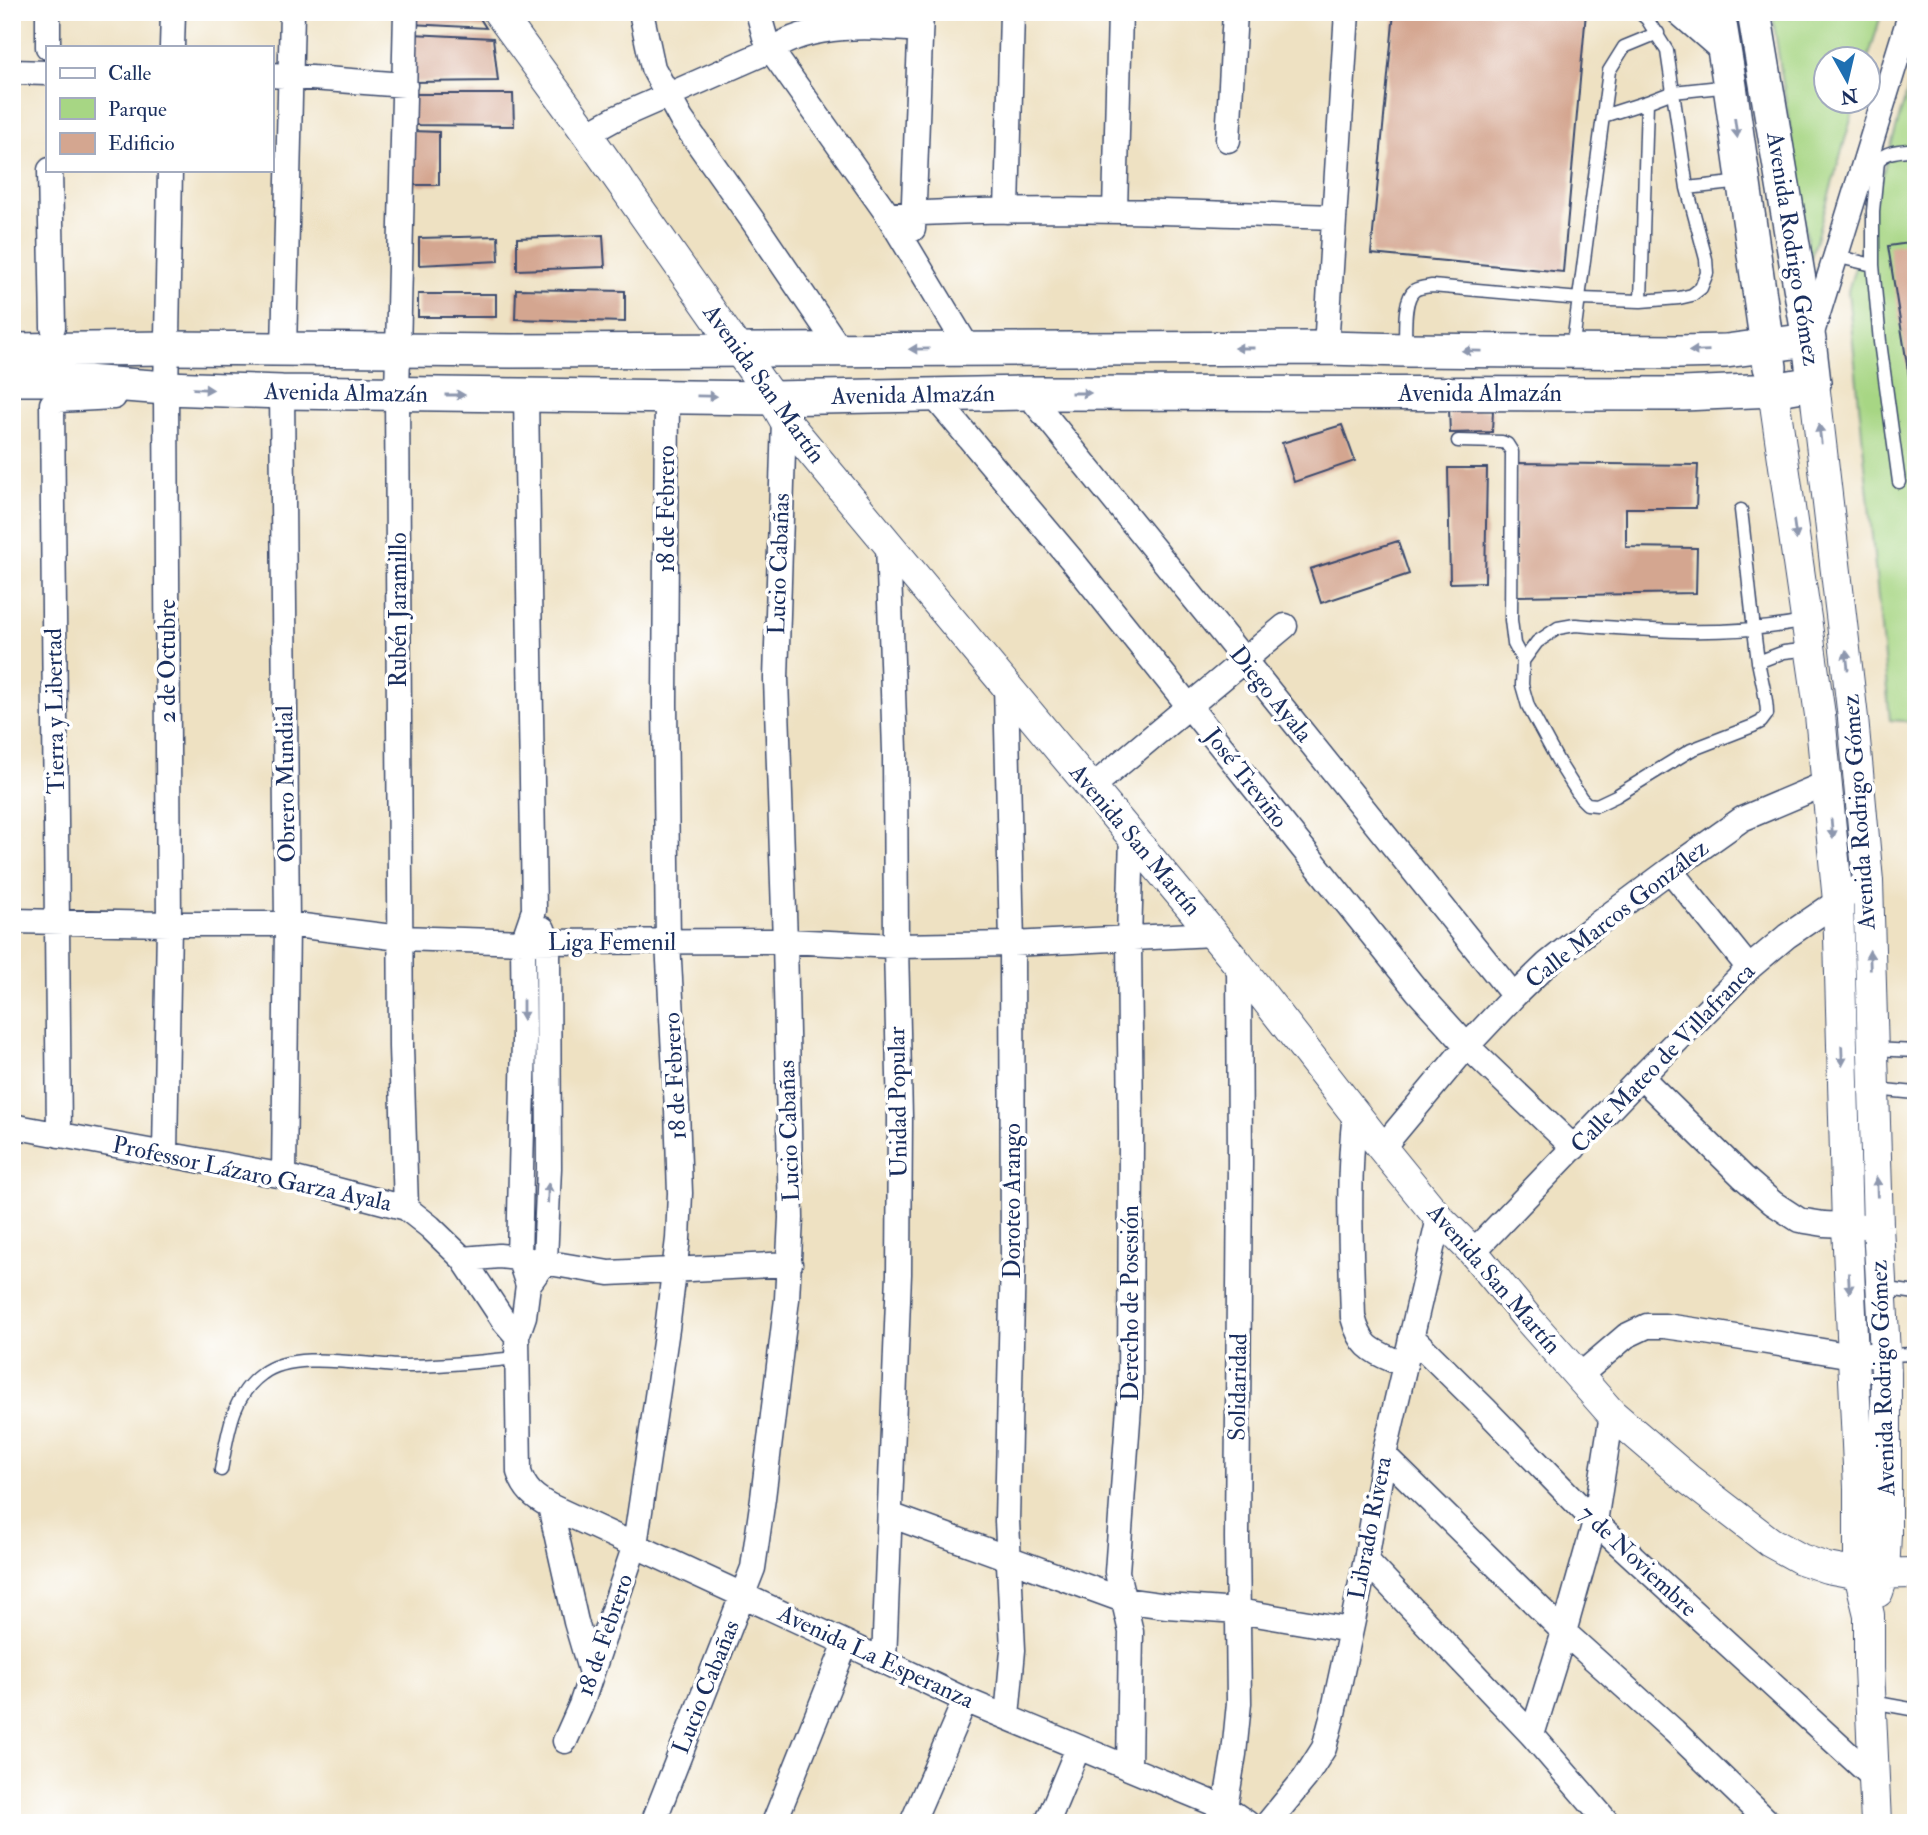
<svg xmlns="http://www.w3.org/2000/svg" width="1928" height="1835" font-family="'IM FELL Double Pica',serif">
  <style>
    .green { fill: #a7d684; stroke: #618271; stroke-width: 2 }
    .building { fill: #d4a690 }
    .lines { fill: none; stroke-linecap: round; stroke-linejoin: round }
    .service-casing { stroke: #3b4a6d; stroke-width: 15 }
    .minor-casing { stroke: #3b4a6d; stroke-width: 27 }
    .tertiary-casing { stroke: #3b4a6d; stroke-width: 32 }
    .secondary-casing { stroke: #3b4a6d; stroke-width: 36 }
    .service { stroke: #fff; stroke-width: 12 }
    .minor { stroke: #fff; stroke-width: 24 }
    .tertiary { stroke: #fff; stroke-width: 30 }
    .secondary { stroke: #fff; stroke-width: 33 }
    .oneway { fill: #8d97ae }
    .labels { text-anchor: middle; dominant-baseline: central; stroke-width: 7; stroke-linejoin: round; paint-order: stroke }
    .street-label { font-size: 24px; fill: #1b2f5e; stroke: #fff }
  </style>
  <rect width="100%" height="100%" fill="#fff"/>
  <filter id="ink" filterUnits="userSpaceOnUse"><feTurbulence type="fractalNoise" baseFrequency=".0143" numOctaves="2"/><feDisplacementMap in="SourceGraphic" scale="14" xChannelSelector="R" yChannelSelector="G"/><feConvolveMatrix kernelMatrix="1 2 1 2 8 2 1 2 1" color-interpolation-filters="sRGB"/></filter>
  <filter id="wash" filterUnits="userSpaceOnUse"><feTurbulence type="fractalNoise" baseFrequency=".00686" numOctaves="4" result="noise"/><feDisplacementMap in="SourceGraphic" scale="28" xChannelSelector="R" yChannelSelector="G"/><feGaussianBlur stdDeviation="1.57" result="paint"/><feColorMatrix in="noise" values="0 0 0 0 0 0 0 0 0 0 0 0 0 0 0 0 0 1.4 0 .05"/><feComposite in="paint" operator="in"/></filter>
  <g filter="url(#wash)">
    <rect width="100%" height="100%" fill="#eee1c2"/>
    <path class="green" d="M1772,12H1882L1868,59L1826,60V102H1856L1810,260Z
      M1916,61V722L1890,720L1848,291Z"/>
    <g id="blocks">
      <path class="building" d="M411,12H476L486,28L411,24Z
        M1394,12H1586L1563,272L1371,254Z
        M412,34L493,38L498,81L411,82Z
        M412,94H513L514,126L411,125Z
        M412,131L439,132V185H412Z
        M603,235L605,267L517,270V238Z
        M498,236L499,261L419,265V238Z
        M1916,242V408H1914L1888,246Z
        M516,289L625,291V322L515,319Z
        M418,294H496V317H418Z
        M1449,409L1493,410L1492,432L1450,433Z
        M1342,425L1355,461L1294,482L1282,443Z
        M1517,463L1698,465L1696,508H1626V547L1697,548L1696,593L1515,596Z
        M1448,468H1487L1485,582L1450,583Z
        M1398,541L1409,574L1321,603L1310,569Z"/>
    </g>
  </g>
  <g filter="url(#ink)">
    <use href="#blocks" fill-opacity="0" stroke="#3b4a6d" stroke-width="2"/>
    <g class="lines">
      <g class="service-casing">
        <path id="service" d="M1603,116L1609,71L1624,47L1658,33
          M1687,188L1743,182
          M1835,256L1873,265L1880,342L1899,482
          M1873,265V211L1878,161C1887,150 1902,151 1916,149
          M1641,301L1647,102L1673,92L1730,86
          M1405,350C1406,335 1402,299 1415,290C1420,287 1426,287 1432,286L1580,299L1641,301L1679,298L1692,295L1701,288L1707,273L1706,259L1687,188L1667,51L1647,19L1639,12
          M1572,351L1603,116L1647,102
          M1458,441L1502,442L1507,444L1512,452L1511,620L1514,644L1523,661
          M1741,510C1747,560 1751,611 1758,661C1761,679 1767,696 1767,714L1761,722L1753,726L1691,750L1616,796L1597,805L1587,804L1581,798L1559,763L1528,706L1522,685L1523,661L1537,642L1558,628L1575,625C1653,631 1730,637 1807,621
          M1758,662L1784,652L1811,649
          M1872,1049L1916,1051
          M1874,1089L1916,1093
          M1882,1288L1916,1293
          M1885,1355L1916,1354
          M221,1470C228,1435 231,1396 262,1374C294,1349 365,1366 404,1366C441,1366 479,1362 516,1358
          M1872,1702L1916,1710"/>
      </g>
      <g class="minor-casing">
        <path id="minor" d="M406,12L397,394L401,1047L406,1208
          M641,12L653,68L681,119L753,221L840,349
          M758,12L765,37L771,50L888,215L968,348
          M1678,12L1724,52
          M48,47V12
          M172,47L173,12
          M12,72L47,73
          M271,75L405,85
          M587,134L616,118L771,50C812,22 872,26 920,30
          M1228,140L1235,12
          M50,170L53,327
          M1007,211L1012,12
          M1115,211L1120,12
          M888,215C1036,205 1185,213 1333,217
          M913,229L921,12
          M1811,336L1911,12
          M1326,348L1347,12
          M284,350L292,12
          M282,392L287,924L284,1176
          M1027,393L1245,661L1514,996
          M526,395L534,910L523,942L524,1040L519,1258L528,1285L524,1316L517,1336L519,1472C525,1490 534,1497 550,1506L846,1643L965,1700L1225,1808L1247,1823
          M933,395L1071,559L1418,992L1467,1046L1574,1148
          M1006,684L1012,944L1013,1255L1007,1521L1013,1650L1007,1717
          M1091,788L1285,626
          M1670,870L1749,968
          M12,921L169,924H287L400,938L523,942L785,941L896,946L1012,944L1213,934
          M1641,1077L1743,1177L1773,1203L1799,1220L1824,1224L1865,1226
          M1355,1113C1347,1181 1351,1249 1353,1317C1362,1351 1374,1351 1404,1365
          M12,1126L284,1176L406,1208L430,1227L463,1259L504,1321L517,1336
          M59,1135L52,404L58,400L114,397
          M1382,1148L1467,1046L1514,996L1547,964L1588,931L1670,870L1742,819L1827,783
          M165,1153L169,924L166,394L170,170
          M1473,1252L1641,1077L1749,968L1787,936L1868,881
          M463,1259L499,1256L519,1258L609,1273L790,1264
          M528,1285L545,1261L549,1168L548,942L543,929
          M1411,1336L1485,1409L1595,1522L1874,1778
          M1578,1377L1626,1336L1647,1326H1665L1693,1330L1853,1356L1870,1355
          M1384,1455L1564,1632L1674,1731L1769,1823
          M550,1506L576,1622L591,1673
          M890,1515L1123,1600L1167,1606L1238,1611L1350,1630
          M1366,1560L1532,1735L1608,1823
          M884,1661L899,1274L900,1117L896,946L895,751L888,542
          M1532,1735L1564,1632L1595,1522L1612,1414
          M565,1741L581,1705L635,1545L667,1329L678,1239L680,1193L677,1110L668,942L665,704L667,395
          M1129,1768L1131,1632L1117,1572L1130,1393L1131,1135L1129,939L1132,836
          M1225,1808L1234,1754L1239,1703L1237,1538L1240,1164L1239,965
          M653,1823L753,1568L763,1498L787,1299L791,1218L785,941L776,679L784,419
          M774,1823L846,1643
          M912,1823L965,1700
          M1047,1823L1078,1748
          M1268,1823L1305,1778L1324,1748L1332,1718L1366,1560L1384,1455L1439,1218"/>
      </g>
      <g class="tertiary-casing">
        <path id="tertiary" d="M498,12L587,134L772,398L784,419L1239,965L1382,1148L1439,1218L1473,1252L1529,1320L1612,1414L1688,1479L1770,1542L1801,1559L1827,1568L1859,1574L1916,1573
          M1814,383L1853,718L1868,881L1878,1226L1886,1372V1534L1884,1574L1878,1592
          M1773,390L1820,715L1838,901L1847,1226L1859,1488V1574L1869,1615V1668L1876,1823"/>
      </g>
      <g class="secondary-casing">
        <path id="secondary" d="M1718,12L1730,86L1770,367
          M12,350L167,348L511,351L1326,348L1405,350L1679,352L1726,351L1809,340
          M12,379H44L166,388L282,392L772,398L1027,393L1683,394L1773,390L1814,383L1809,340L1754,12"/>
      </g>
      <use href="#service" class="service"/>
      <use href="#minor" class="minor"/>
      <use href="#tertiary" class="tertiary"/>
      <use href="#secondary" class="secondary"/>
    </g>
    <defs><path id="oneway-solid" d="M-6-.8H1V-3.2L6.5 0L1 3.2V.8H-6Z" transform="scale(1.75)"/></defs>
    <g class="oneway">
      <use href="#oneway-solid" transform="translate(1736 128) rotate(82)"/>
      <use href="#oneway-solid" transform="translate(1244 348) rotate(180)"/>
      <use href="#oneway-solid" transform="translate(919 349) rotate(179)"/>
      <use href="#oneway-solid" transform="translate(1472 351) rotate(-179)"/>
      <use href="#oneway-solid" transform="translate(1699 351) rotate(178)"/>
      <use href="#oneway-solid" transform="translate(203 389) rotate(2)"/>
      <use href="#oneway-solid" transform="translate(1081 393)"/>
      <use href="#oneway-solid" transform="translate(455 395)"/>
      <use href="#oneway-solid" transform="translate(707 396) rotate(1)"/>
      <use href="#oneway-solid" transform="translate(1820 434) rotate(-97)"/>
      <use href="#oneway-solid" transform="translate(1795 530) rotate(82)"/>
      <use href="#oneway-solid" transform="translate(1847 660) rotate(-96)"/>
      <use href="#oneway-solid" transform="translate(1832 829) rotate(85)"/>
      <use href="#oneway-solid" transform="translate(1870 960) rotate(-92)"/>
      <use href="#oneway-solid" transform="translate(523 1010) rotate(90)"/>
      <use href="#oneway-solid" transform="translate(1842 1056) rotate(88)"/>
      <use href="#oneway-solid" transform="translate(1877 1187) rotate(-92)"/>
      <use href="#oneway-solid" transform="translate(548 1193) rotate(-88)"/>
      <use href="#oneway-solid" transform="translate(1849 1283) rotate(87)"/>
    </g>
  </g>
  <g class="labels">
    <g class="street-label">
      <text transform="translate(1793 249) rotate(81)">Avenida Rodrigo Gómez</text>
      <text transform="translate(764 384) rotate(54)">Avenida San Martín</text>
      <text transform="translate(346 393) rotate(1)">Avenida Almazán</text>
      <text x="1480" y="393">Avenida Almazán</text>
      <text transform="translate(913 395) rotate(-1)">Avenida Almazán</text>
      <text transform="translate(666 509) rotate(-90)">18 de Febrero</text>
      <text transform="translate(779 564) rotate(-88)">Lucio Cabañas</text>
      <text transform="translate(398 610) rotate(-90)">Rubén Jaramillo</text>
      <text transform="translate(167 661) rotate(-90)">2 de Octubre</text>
      <text transform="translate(1271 694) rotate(51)">Diego Ayala</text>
      <text transform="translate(55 711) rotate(-91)">Tierra y Libertad</text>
      <text transform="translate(1246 778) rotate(52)">José Treviño</text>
      <text transform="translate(286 784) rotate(-91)">Obrero Mundial</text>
      <text transform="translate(1859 812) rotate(-94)">Avenida Rodrigo Gómez</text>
      <text transform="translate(1135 840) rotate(50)">Avenida San Martín</text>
      <text transform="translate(1617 914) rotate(-38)">Calle Marcos González</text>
      <text x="612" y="942">Liga Femenil</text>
      <text transform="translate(1663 1058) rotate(-46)">Calle Mateo de Villafranca</text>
      <text transform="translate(675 1076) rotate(-93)">18 de Febrero</text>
      <text transform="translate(898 1102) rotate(-91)">Unidad Popular</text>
      <text transform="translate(789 1131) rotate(-92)">Lucio Cabañas</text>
      <text transform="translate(252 1174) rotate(12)">Professor Lázaro Garza Ayala</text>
      <text transform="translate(1012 1201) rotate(-90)">Doroteo Arango</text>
      <text transform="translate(1494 1279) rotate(49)">Avenida San Martín</text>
      <text transform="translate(1130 1303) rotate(-90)">Derecho de Posesión</text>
      <text transform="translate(1883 1378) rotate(-92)">Avenida Rodrigo Gómez</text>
      <text transform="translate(1238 1387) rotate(-89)">Solidaridad</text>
      <text transform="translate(1370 1528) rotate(-79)">Librado Rivera</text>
      <text transform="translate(1638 1561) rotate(43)">7 de Noviembre</text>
      <text transform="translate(605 1635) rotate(-71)">18 de Febrero</text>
      <text transform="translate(876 1657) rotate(25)">Avenida La Esperanza</text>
      <text transform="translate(706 1687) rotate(-68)">Lucio Cabañas</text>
    </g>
  </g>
  <rect width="1928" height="1835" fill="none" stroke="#fff" stroke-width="42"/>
  <rect x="46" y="46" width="228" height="126" fill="#ffffff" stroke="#a4acbf" stroke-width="2"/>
  <rect x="60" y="68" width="35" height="10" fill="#ffffff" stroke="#a4acbf" stroke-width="2"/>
  <text x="108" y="80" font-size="21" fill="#1b2f5e">Calle</text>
  <rect x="60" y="98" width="35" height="21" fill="#a7d684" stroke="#a4acbf" stroke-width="2"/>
  <text x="108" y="116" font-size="21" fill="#1b2f5e">Parque</text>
  <rect x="60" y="133" width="35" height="21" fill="#d4a690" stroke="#a4acbf" stroke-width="2"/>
  <text x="108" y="150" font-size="21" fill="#1b2f5e">Edificio</text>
  <g transform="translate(1847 80) rotate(172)"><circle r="33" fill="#ffffff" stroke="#a4acbf" stroke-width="2"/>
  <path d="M0-5L12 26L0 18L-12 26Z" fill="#1f6fb2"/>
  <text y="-10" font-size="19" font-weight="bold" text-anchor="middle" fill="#1b2f5e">N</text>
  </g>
</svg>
